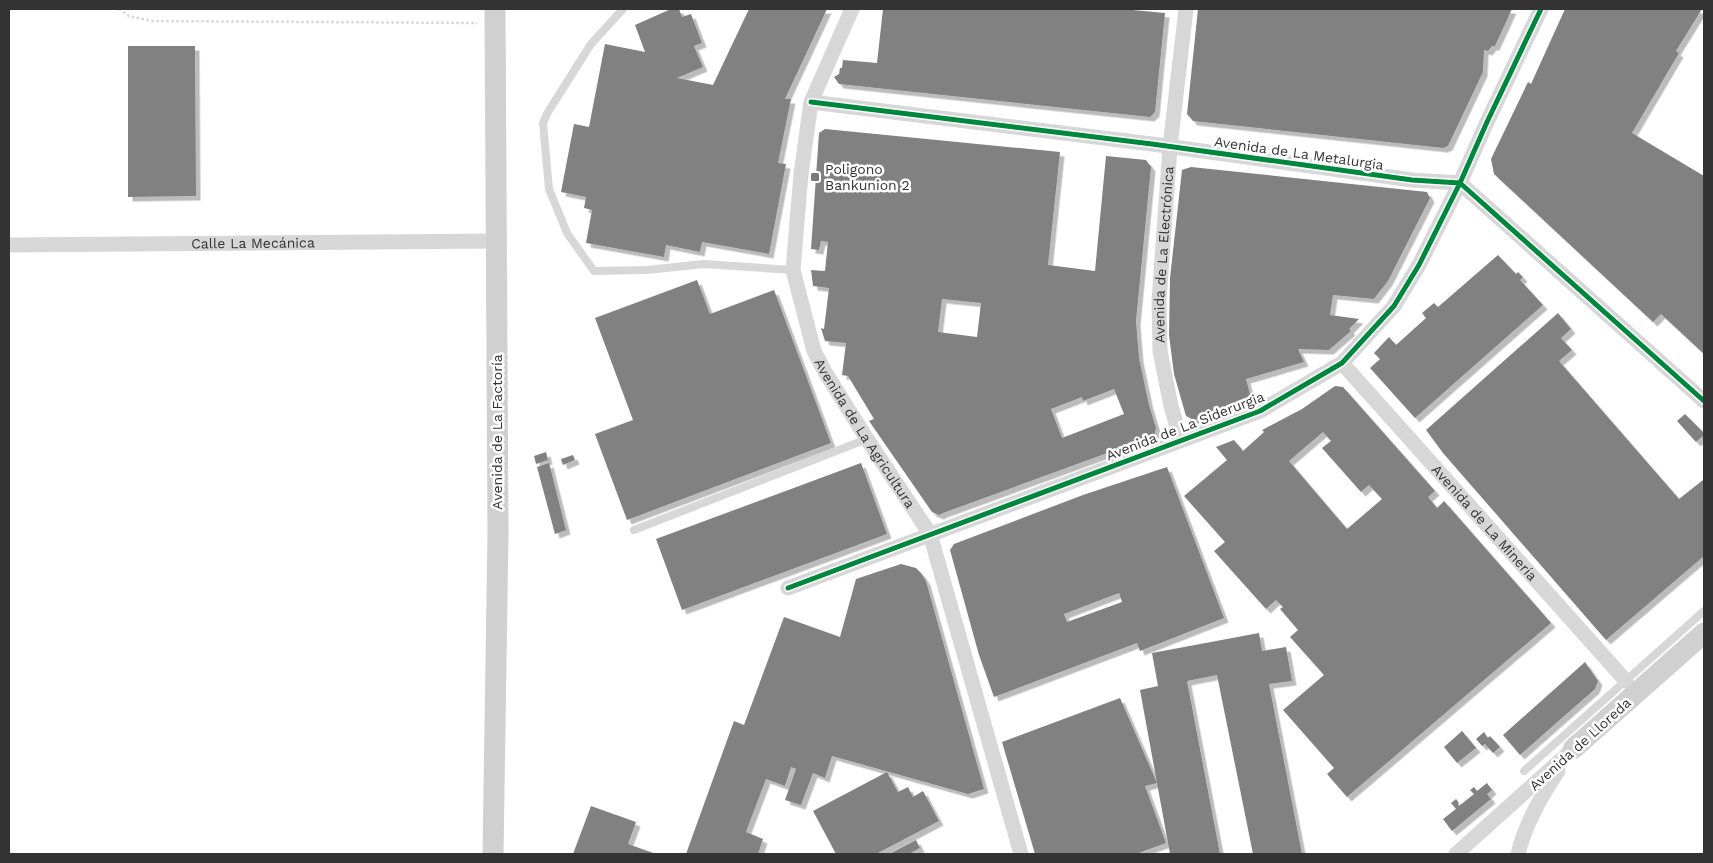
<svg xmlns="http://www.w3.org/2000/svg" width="1713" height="863" font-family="'Work Sans',sans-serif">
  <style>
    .building { fill: #818181; fill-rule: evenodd; filter: url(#shadow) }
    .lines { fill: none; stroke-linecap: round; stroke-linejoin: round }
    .path { stroke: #d6d6d6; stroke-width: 2.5; stroke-dasharray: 2.5 2.5; stroke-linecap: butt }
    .lane { stroke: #d7d7d7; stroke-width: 8 }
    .street { stroke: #d7d7d7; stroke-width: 15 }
    .secondary { stroke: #d0d0d0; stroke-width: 21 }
    .cycleway-casing { stroke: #fff; stroke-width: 8 }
    .cycleway { stroke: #00873e; stroke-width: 5 }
    .poi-dot { fill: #7a7a7a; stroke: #fff; stroke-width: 2 }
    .labels { text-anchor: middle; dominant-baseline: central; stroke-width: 5; stroke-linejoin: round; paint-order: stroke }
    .street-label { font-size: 14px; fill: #333; stroke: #fff }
    .poi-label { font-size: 14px; fill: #333; stroke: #fff; text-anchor: start }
  </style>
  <defs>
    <filter id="shadow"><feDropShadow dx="4.5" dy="4.5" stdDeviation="0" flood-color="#0004"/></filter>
  </defs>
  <rect width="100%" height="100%" fill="#fff"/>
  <path class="building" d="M671,9H679L682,17L691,14L702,43L694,46L703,67L677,78L713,85L749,9H827L785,99H791L778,163L786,164L769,254L702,242L700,252L666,245L664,257L586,243L592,210L584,208L586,197L561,192L574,124L589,127L605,44L645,52L635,25Z
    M883,9H1122L1165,13L1155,112L1150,117L839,84L834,77L839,74L840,68H842L843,60L877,63Z
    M1198,9H1512L1495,46H1492L1488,51L1484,50L1483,72L1448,146L1443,148L1193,121L1187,114Z
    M1565,9H1702L1676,51L1679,53L1632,133L1704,176V354L1661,314L1653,322L1494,174L1491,159L1528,82L1531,84Z
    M128,46H195L196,196L128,197Z
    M825,129L1060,152L1048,265L1095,271L1106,156L1146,160L1151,167L1136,321L1139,358L1149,405L1156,428L1154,436L943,513L939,515L932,512L869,421L874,419L848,376L842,375L846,343L825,341L821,328L824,329L829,288L813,286L811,270L825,271L828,242L821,241L819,250L811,249L819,133ZM942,299L981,303L977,337L938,332ZM1114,389L1124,414L1062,438L1051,409L1082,397L1083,401Z
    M1191,167L1427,192L1430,198L1388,281L1374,299L1333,295L1330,315L1359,319L1349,329L1351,331L1329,350L1298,349L1304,362L1246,379L1251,398L1194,420L1186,416L1174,374L1169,335L1170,278L1182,170Z
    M1498,255L1516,274L1518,272L1523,277L1520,280L1543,305L1415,418L1370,368L1380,359L1374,353L1389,337L1396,345L1426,318L1422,313L1434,303L1438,307Z
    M697,280L710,314L774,290L831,443L627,520L595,434L633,420L595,318Z
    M1558,313L1571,329L1561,338L1572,350L1559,361L1679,499L1703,480L1704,482V556L1606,640L1443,453L1426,430Z
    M1335,386L1343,387L1435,491L1428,497L1437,508L1444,501L1551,623L1347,797L1327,774L1334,768L1283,710L1324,675L1290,637L1298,630L1280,609L1283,607L1276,600L1266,609L1214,551L1225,542L1184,496L1227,460L1216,447L1234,440L1243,451L1264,432L1262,430L1302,409ZM1323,432L1331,441L1322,448L1361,492L1369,485L1382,499L1347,529L1289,461Z
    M1685,414L1704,433V435L1696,442L1677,421Z
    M546,452L548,460L536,464L534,456Z
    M573,455L575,460L563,465L561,459Z
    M549,463L566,530L555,534L537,467Z
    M861,463L887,534L682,610L656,539Z
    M1167,467L1224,618L1140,651L1137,643L994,697L979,655L950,550L954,544L1083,495ZM1119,593L1122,602L1067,622L1064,614Z
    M901,564L916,568L921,573L926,581L984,789L968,794L832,756L825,778L813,773L801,805L785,800L796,769L791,767L785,786L766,779L746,832L763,839L758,854H686L734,721L744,725L784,617L840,637L856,579Z
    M1259,633L1262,651L1286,647L1292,681L1269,684L1302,854H1253L1217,675L1187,681L1220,854H1170L1157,783L1145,786L1166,843L1136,854H1035L1002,742L1120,698L1157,783L1140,690L1158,686L1152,653Z
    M1585,662L1598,681L1595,689L1520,755L1503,735Z
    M1462,731L1476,748L1457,763L1444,747Z
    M1484,732L1488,738L1490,736L1500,747L1493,753L1485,744L1482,746L1476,739Z
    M887,772L898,792L908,787L913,797L923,791L939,821L876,854H836L813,811Z
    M1487,783L1492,790L1487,794L1491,799L1452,831L1443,819L1456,809L1451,803L1456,799L1459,803L1458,804L1459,806L1474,794L1470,790L1474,787L1477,791Z
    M591,806L636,822L628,844L656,854H573Z
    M916,840L920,848L909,854H889Z"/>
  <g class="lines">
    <path class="path" d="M119,9L129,16L152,21L477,23"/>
    <path class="lane" d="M623,9L591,44L548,112L543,123L549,189L567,233L594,271L647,270L704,264L793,270
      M634,530L867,439
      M1524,771L1704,611"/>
    <g class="street">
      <path id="s1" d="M852,9L811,102L801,174L793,270L814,351L825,372L867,439L930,534L1021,854"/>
      <path d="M811,102L1152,144L1412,180L1460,183L1704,401"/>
      <path id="s2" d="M9,245L496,241"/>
      <path id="s3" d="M1342,363L1626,681"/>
      <path id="s4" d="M1181,440L1171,406L1160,351L1159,301L1170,147L1186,9"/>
      <path d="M788,588L1260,411L1342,363L1394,306L1419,265L1460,183L1487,122L1541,9"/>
      <path d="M1456,854L1573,749"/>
      <path d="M1518,854C1525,824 1541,797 1558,771"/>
    </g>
    <path class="secondary" d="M1573,749L1704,633
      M493,854L498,533L495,9"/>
    <g class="cycleway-casing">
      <path id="cycleway" d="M811,102L1152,144L1412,180L1460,183L1704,401
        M788,588L1260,411L1342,363L1394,306L1419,265L1460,183L1487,122L1541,9"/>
    </g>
    <use href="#cycleway" class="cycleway"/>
  </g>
  <rect class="poi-dot" x="810" y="172" width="10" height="10" rx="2.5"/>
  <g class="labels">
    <g class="street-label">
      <text transform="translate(1299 153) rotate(8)">Avenida de La Metalurgia</text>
      <text stroke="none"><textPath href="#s2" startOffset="244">Calle La Mecánica</textPath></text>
      <text stroke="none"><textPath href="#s4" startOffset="188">Avenida de La Electrónica</textPath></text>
      <text transform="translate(1185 426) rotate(-21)">Avenida de La Siderurgia</text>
      <text transform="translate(497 432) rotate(-90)">Avenida de La Factoría</text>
      <text stroke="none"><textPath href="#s1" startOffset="451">Avenida de La Agricultura</textPath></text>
      <text stroke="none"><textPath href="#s3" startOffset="214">Avenida de La Minería</textPath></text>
      <text transform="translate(1580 744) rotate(-42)">Avenida de Lloreda</text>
    </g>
    <g class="poi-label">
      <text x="825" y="169">Poligono<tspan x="825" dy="16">Bankunion 2</tspan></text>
    </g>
  </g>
  <rect width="1713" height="863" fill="none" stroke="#333333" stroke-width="20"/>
</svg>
